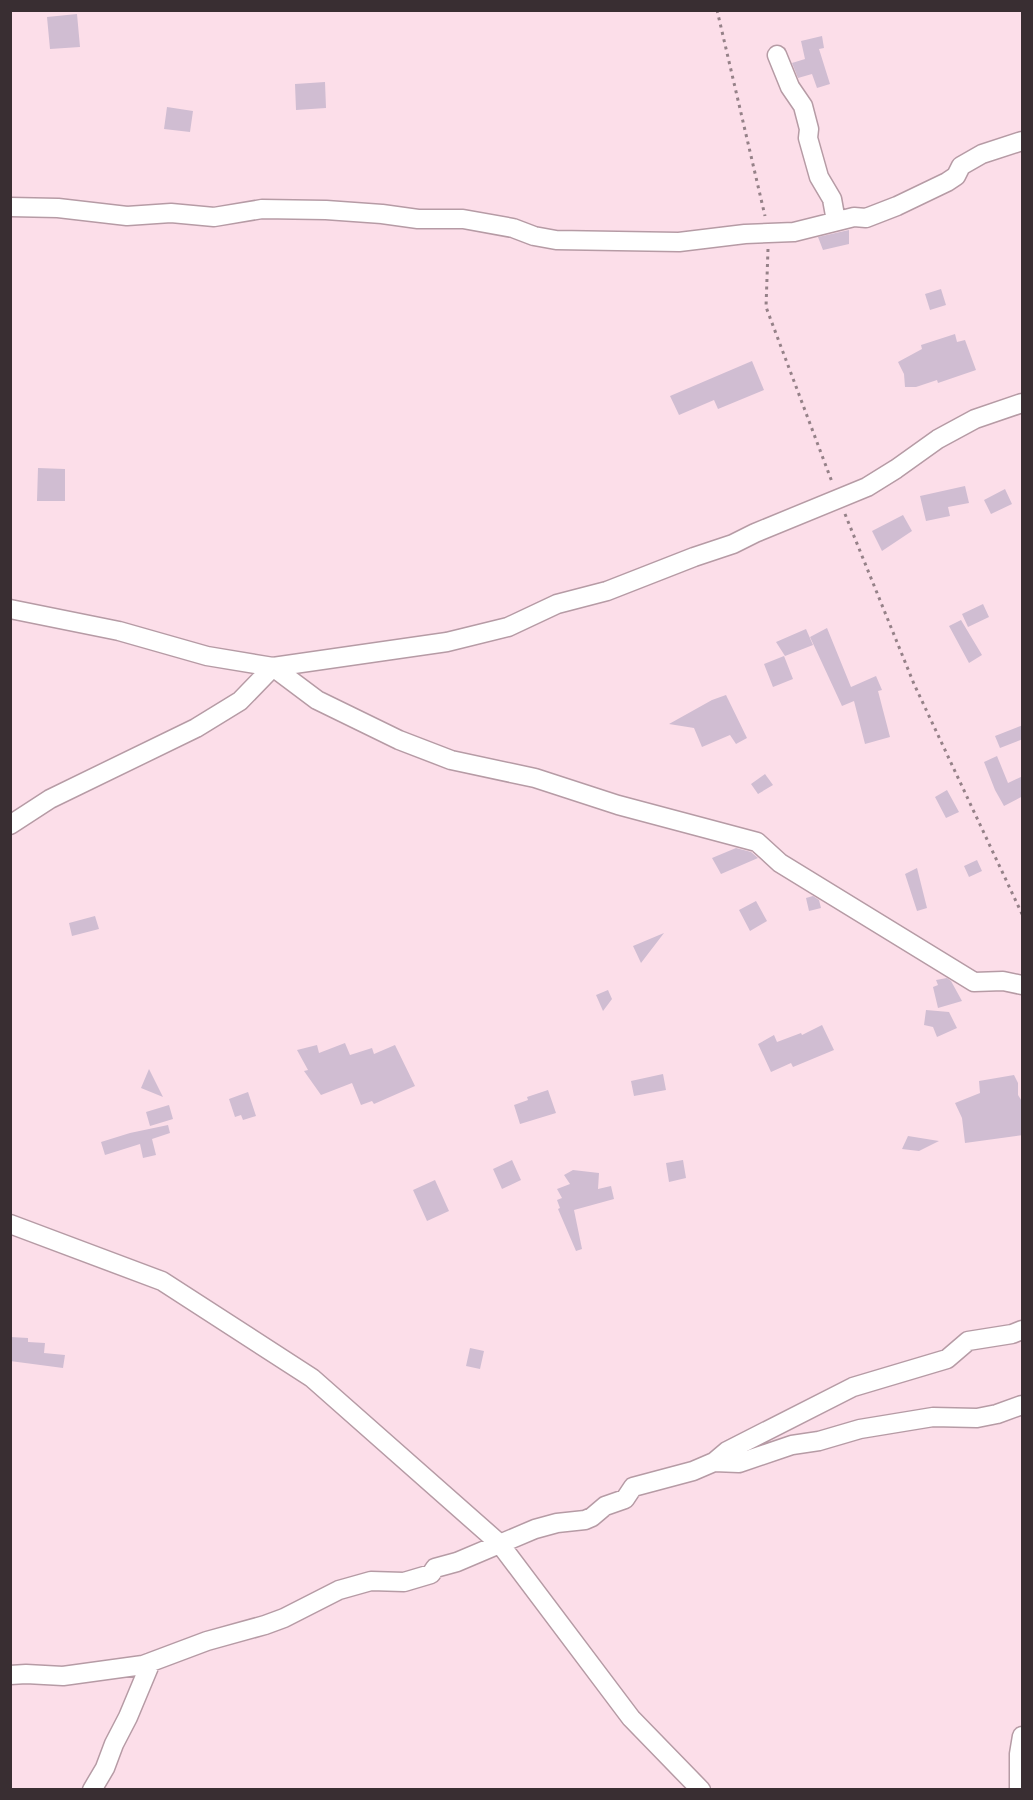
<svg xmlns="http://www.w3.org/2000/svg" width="1033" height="1800" font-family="Commissioner,sans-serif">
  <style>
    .building { fill: #d0bdd2 }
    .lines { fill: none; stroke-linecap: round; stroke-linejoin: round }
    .street-casing { stroke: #b69ba5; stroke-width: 21 }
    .path { stroke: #958188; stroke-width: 3; stroke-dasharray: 3 4.5; stroke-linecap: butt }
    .street { stroke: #fff; stroke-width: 18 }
  </style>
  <rect width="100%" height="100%" fill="#fcdee9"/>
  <path class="building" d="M77,14L80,47L50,49L47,17Z
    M822,36L824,48L819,49L830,84L817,88L812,74L798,78L792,63L805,59L801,41Z
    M325,82L326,108L296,110L295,84Z
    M167,107L193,111L190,132L164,129Z
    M849,230V244L823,250L818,237Z
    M941,289L946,305L930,310L925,294Z
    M955,334L957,342L965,340L976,370L938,383L937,380L916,387H905L904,374L898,362L922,349L921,345Z
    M752,361L764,390L718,409L714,400L679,415L670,396Z
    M38,468L65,469V501H37Z
    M965,486L969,503L948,507L950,516L926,521L920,496Z
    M1005,489L1012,504L991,514L984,500Z
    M903,515L912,531L882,551L872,531Z
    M983,604L989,617L968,627L962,614Z
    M961,620L982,655L969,663L949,626Z
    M827,628L851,687L876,676L882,690L878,691L890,737L865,744L854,701L842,706L810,637Z
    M806,629L813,645L785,656L776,642Z
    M784,656L793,679L773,687L764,664Z
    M726,695L747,738L736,744L730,735L702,747L694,728L669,724L712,700Z
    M1023,725V739L1000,748L995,736Z
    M997,756L1008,783L1023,776V796L1004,806L995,790L984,762Z
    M765,774L773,785L758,794L751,784Z
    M947,790L959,812L946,818L935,797Z
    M736,848L751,852L758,858L721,874L712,858Z
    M977,860L982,871L969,877L964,866Z
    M917,868L927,908L917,911L905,874Z
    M813,896L819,900L821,908L809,911L806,898Z
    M756,901L767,921L750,931L739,910Z
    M95,916L99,929L72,936L69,923Z
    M664,933L641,963L633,946Z
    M947,978L951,981L962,1001L938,1008L933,987L938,985L936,980Z
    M608,990L612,999L603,1011L596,995Z
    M926,1010L949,1012L957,1028L937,1037L933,1027L924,1025Z
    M822,1025L834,1050L793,1067L791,1063L771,1072L758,1044L774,1035L777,1042L801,1033L802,1035Z
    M345,1043L350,1055L372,1048L374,1054L395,1045L415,1086L374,1104L372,1101L361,1105L352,1083L321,1095L304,1071L308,1070L297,1050L317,1045L319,1053Z
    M149,1069L163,1097L141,1088Z
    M663,1074L666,1090L634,1096L631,1081Z
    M1014,1075L1018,1083V1095L1023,1103V1135L965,1143L962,1118L955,1103L980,1093L979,1081Z
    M548,1090L556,1113L520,1124L514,1105L528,1100L527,1097Z
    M248,1092L256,1116L243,1120L241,1115L235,1117L229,1099Z
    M169,1105L173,1119L150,1126L146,1112Z
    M168,1125L170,1133L152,1139L156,1155L143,1158L140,1144L105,1155L101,1142L130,1133Z
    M908,1136L939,1141L919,1151L902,1149Z
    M512,1160L521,1180L502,1189L493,1169Z
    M683,1160L686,1178L669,1182L666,1163Z
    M573,1170L599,1173L598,1189L611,1186L614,1199L574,1210L582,1249L576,1251L558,1209L560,1208L557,1200L562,1198L557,1189L570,1184L564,1175Z
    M435,1180L449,1211L427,1221L413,1190Z
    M10,1337L28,1338V1342L45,1343L44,1353L65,1355L63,1368L10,1361Z
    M470,1348L484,1351L480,1369L466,1366Z"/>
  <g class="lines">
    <g class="street-casing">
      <path id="street" d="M777,55L790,87L803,106L809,129L808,138L819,177L832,199L836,221
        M10,207L58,208L127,216L171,213L214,217L262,209L326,210L382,214L418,219H463L513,228L534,236L556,240L679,242L745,234L794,232L854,217L866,218L897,206L947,182L956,176L961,166L982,154L1022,141
        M10,609L119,631L207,656L273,667L317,700L399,740L451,760L535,778L618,805L757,842L780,863L974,982L1003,981L1022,985
        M10,825L50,799L196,728L240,701L273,667L447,642L508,627L557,604L607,591L694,557L733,544L755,533L867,487L896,469L938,439L975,419L1022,403
        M10,1224L162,1281L312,1378L500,1544L631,1718L701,1790
        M714,1462L727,1451L853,1387L947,1359L968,1341L1012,1334L1022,1330
        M10,1675L26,1674L63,1676L143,1665L207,1641L265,1625L284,1618L339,1590L371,1581L404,1582L431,1574L435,1568L457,1562L535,1529L557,1523L585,1520L592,1517L605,1506L625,1499L633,1487L693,1471L714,1462L739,1463L792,1445L819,1441L860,1429L933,1417L977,1418L997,1414L1022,1405
        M92,1790L105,1768L114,1744L128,1717L151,1662
        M1019,1790V1754L1022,1736"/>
    </g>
    <path class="path" d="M717,10L765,216
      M768,249L766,307L832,482
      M845,514L914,684L1022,914"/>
    <use href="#street" class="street"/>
  </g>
  <rect width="1033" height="1800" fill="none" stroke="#392e32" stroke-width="24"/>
</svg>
